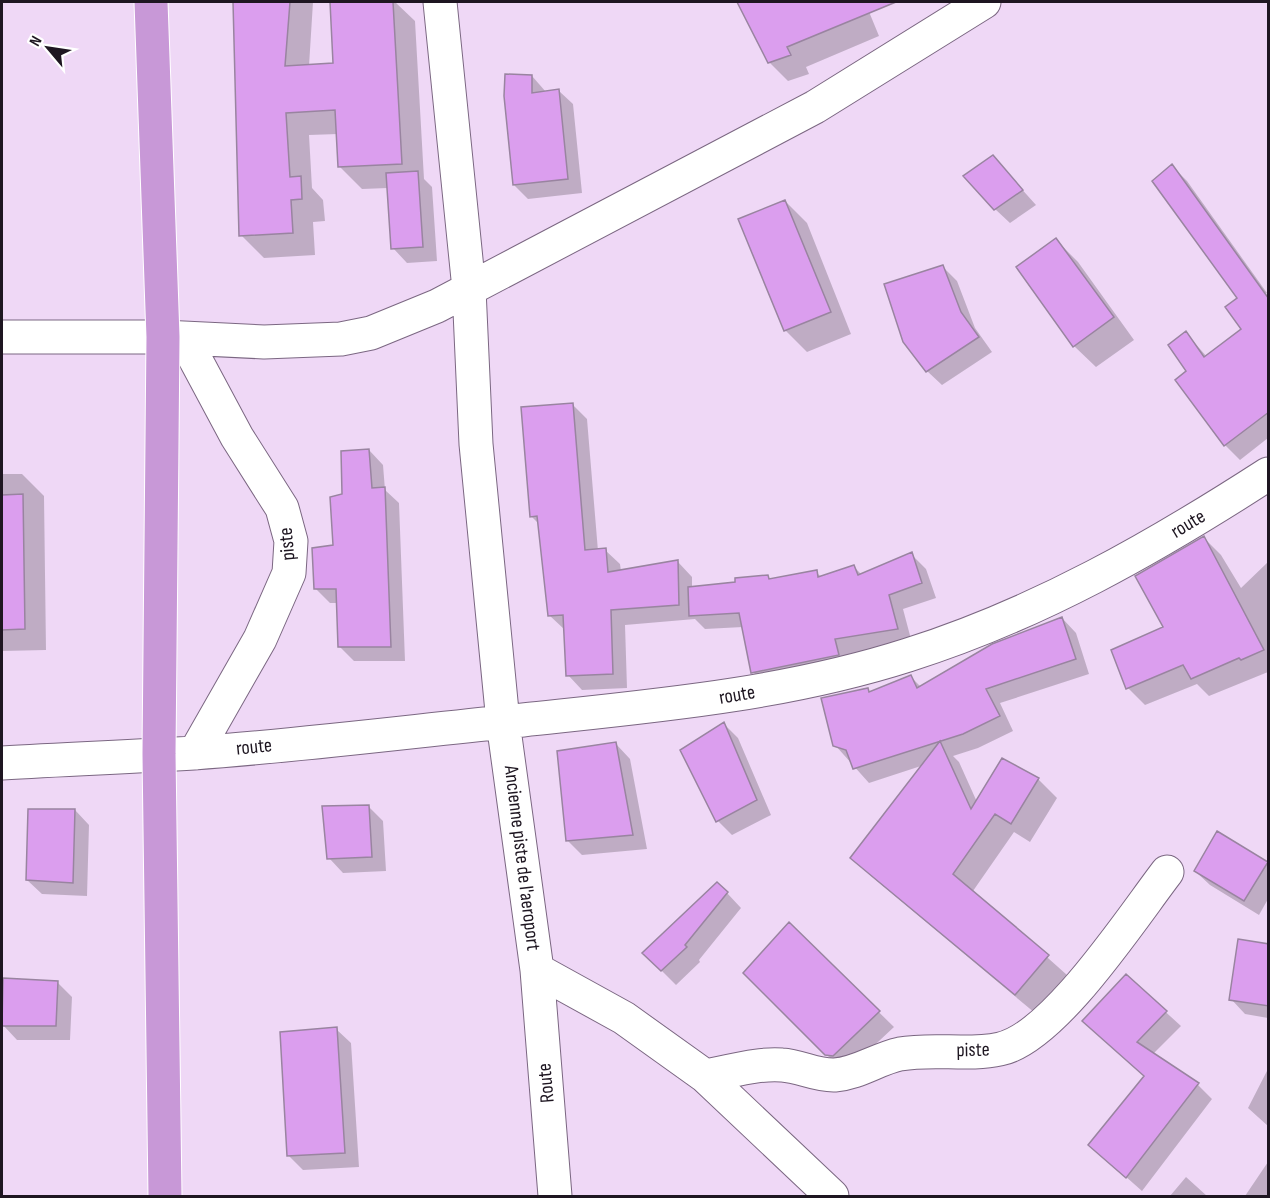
<svg xmlns="http://www.w3.org/2000/svg" width="1270" height="1198" font-family="'Sofia Sans Condensed',sans-serif">
  <style>
    .shadow { fill: #0003 }
    .building { fill: #db9eee; stroke: #9984a0; stroke-width: 1.5 }
    .lines { fill: none; stroke-linecap: round; stroke-linejoin: round }
    .minor-casing { stroke: #7b6782; stroke-width: 35 }
    .trunk-casing { stroke: #fff; stroke-width: 35 }
    .minor { stroke: #fff; stroke-width: 33 }
    .trunk { stroke: #c898d7; stroke-width: 33 }
    .labels { text-anchor: middle; dominant-baseline: central; stroke-width: 4.5; stroke-linejoin: round; paint-order: stroke }
    .street-label { font-size: 20px; fill: #1e1621; stroke: #fff }
  </style>
  <rect width="100%" height="100%" fill="#efd8f6"/>
  <path class="shadow" d="M234,2H313L309,66L334,65L331,2H395L415,21L424,179L432,187L437,261L407,263L393,248L388,188L362,189L339,166L338,134L309,135L312,188L323,200L325,221L313,222L315,255L264,258L241,235Z
    M738,2H865L879,36L806,67L809,74L788,81L769,62Z
    M532,76L546,92L559,91L573,104L582,193L528,199L514,185Z
    M993,157L1036,205L1010,223L995,209Z
    M1172,166L1187,181L1267,293L1264,294L1268,300V438L1240,460L1225,445L1177,380L1188,372L1186,333L1207,357L1243,329L1240,298Z
    M785,201L807,223L851,334L807,352L785,330Z
    M1056,240L1078,262L1134,340L1096,367L1074,346Z
    M943,267L957,281L975,328L992,352L942,385L927,371Z
    M573,405L587,419L598,551L605,550L620,564L621,571L678,562L692,577V588L768,577L771,580L816,572L822,578L854,567L862,575L911,554L926,569L936,598L903,609L912,643L849,654L853,669L767,687L753,672L743,627L705,629L695,619L625,625L627,688L582,690L568,675L565,630L549,615L540,525L531,516Z
    M369,450L383,465L385,490L399,503L405,661H354L339,646L338,603H330L315,588L334,547L344,496Z
    M2,474H22L44,496L46,650L2,651Z
    M1204,538L1221,555L1241,588L1268,562V672L1209,696L1197,684L1145,705L1128,688L1165,628Z
    M1062,618L1076,633L1089,674L1000,703L1013,731L978,748L953,756L959,762L977,802L1038,779L1057,798L1030,842L1014,832L973,891L1067,975L1035,1013L871,876L852,858L924,765L869,783L835,745L868,690L871,693L911,677L921,687Z
    M724,724L738,738L771,815L732,835L718,821Z
    M616,744L630,759L647,849L582,855L568,841Z
    M368,806L383,821L386,871L343,873L329,858Z
    M75,810L89,825L87,896L42,894L27,880Z
    M1267,863L1268,899L1259,915L1210,885L1195,871Z
    M727,893L741,908L699,960L700,962L676,985L644,953Z
    M790,925L894,1027L848,1070L841,1069L745,973Z
    M1268,946V1018L1245,1014L1231,999Z
    M1126,976L1181,1026L1153,1054L1198,1085L1212,1099L1142,1191L1090,1145L1145,1077L1098,1035Z
    M57,982L72,997L70,1040H17L3,1025Z
    M336,1029L351,1043L359,1167L303,1170L288,1155Z
    M1268,1069V1126L1248,1108Z
    M1268,1162V1196H1245Z
    M1186,1177L1207,1196H1170Z"/>
  <path class="building" d="M233,2H290L285,66L333,63L330,2H393L402,164L338,167L335,110L286,113L290,177L301,176L302,199L291,200L293,233L239,236Z
    M737,2H896L787,47L791,55L768,63Z
    M505,74L532,75V93L559,89L568,179L513,185L504,96Z
    M993,155L1023,190L994,210L963,176Z
    M1172,164L1269,299V412L1224,446L1175,380L1186,371L1168,345L1186,331L1204,357L1241,329L1225,307L1237,298L1152,181Z
    M418,171L423,247L391,249L386,173Z
    M785,200L831,312L784,331L738,219Z
    M1056,238L1114,317L1073,347L1016,267Z
    M943,265L961,312L979,337L926,372L903,342L884,284Z
    M573,403L585,550L606,548L608,572L678,560L679,605L611,610L613,674L566,676L563,615L548,616L537,516L530,517L521,407Z
    M369,449L372,488L385,487L391,647H338L336,589H314L312,548L333,545L330,497L342,494L341,451Z
    M23,494L25,629L2,630V495Z
    M1204,536L1264,650L1241,660L1239,658L1191,679L1183,665L1126,689L1111,650L1163,627L1135,576Z
    M912,552L922,583L889,595L898,629L835,639L839,655L751,673L739,613L689,616L688,587L735,582V578L768,575L769,579L817,570L818,577L854,565L858,575Z
    M1062,617L1076,659L986,689L1000,716L963,734L853,769L846,750L833,746L821,698L868,688L869,692L911,675L917,688L992,644Z
    M724,722L757,800L716,822L680,750Z
    M940,741L971,809L1002,758L1039,778L1011,824L995,814L953,874L1049,955L1015,995L850,858Z
    M616,742L633,835L566,841L557,751Z
    M369,805L372,857L327,859L322,806Z
    M28,809H75L73,883L26,880Z
    M1217,831L1268,862L1244,901L1194,871Z
    M717,882L728,892L685,945L687,947L661,971L642,953Z
    M789,922L880,1011L833,1056L825,1055L743,973Z
    M1238,939L1269,944V1006L1229,1000Z
    M1126,974L1167,1011L1137,1042L1199,1083L1126,1178L1088,1145L1144,1076L1082,1021Z
    M3,978L58,981L56,1026H2Z
    M337,1027L345,1153L287,1156L280,1032Z"/>
  <g class="lines">
    <g class="minor-casing">
      <path id="minor" d="M440,2L469,289L476,444L503,722L537,970L624,1018L705,1076L832,1196
        M2,337H163L264,342L341,339L371,333L437,306L815,107L984,2
        M184,338L237,437L282,508L291,541L289,573L260,639L195,753
        M2,763C65,759 130,757 194,753C304,745 414,731 523,720C653,706 783,695 908,655C1038,614 1155,547 1268,474
        M537,970L555,1196
        M705,1076C730,1072 757,1063 782,1065C800,1066 817,1076 835,1075C859,1073 877,1059 900,1054C933,1048 968,1056 1000,1049C1054,1038 1133,916 1167,872"/>
    </g>
    <g class="trunk-casing">
      <path id="trunk" d="M151,2L163,337L159,754L165,1196"/>
    </g>
    <use href="#minor" class="minor"/>
    <use href="#trunk" class="trunk"/>
  </g>
  <g class="labels">
    <g class="street-label">
      <text transform="translate(1188 524) rotate(-31)">route</text>
      <text transform="translate(287 544) rotate(-95)">piste</text>
      <text transform="translate(737 695) rotate(-10)">route</text>
      <text transform="translate(254 747) rotate(-6)">route</text>
      <text transform="translate(522 858) rotate(83)">Ancienne piste de l'aeroport</text>
      <text transform="translate(973 1050) rotate(-1)">piste</text>
      <text transform="translate(546 1083) rotate(-95)">Route</text>
    </g>
  </g>
  <rect width="1270" height="1198" fill="none" stroke="#1e1621" stroke-width="6"/>
  <g transform="translate(48 48) rotate(299)" stroke="#ffffff" stroke-width="4.5" paint-order="stroke">
  <path d="M0-4.5L10 22L0 15L-10 22Z" fill="#1e1621"/>
  <text y="-9" font-size="16" font-weight="bold" text-anchor="middle" fill="#1e1621">N</text>
  </g>
</svg>
